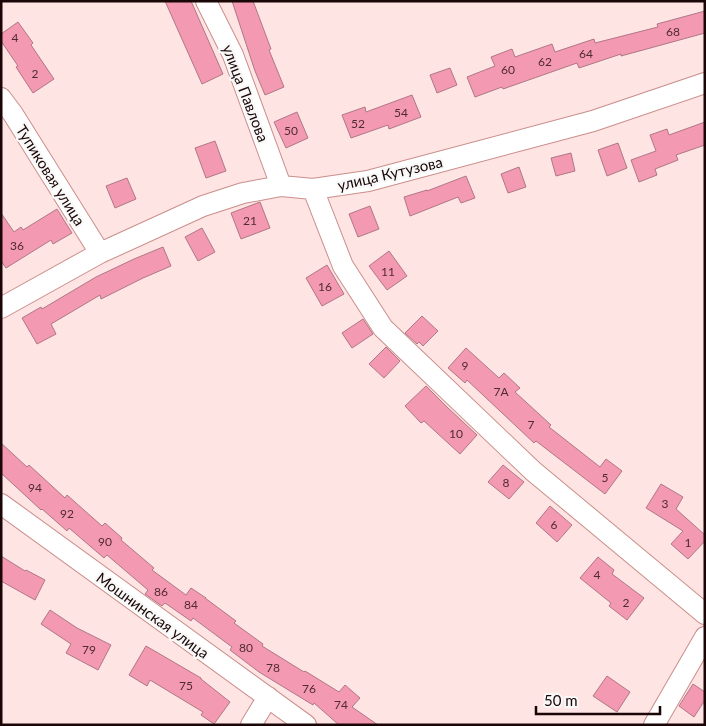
<svg xmlns="http://www.w3.org/2000/svg" width="706" height="726" font-family="Lato,sans-serif">
  <style>
    .building { fill: #f399b2; stroke: #b07786 }
    .lines { fill: none; stroke-linecap: round; stroke-linejoin: round }
    .street-casing { stroke: #ca8e8b; stroke-width: 22 }
    .street { stroke: #fff; stroke-width: 20 }
    .labels { text-anchor: middle; dominant-baseline: central; stroke-width: 4.5; stroke-linejoin: round; paint-order: stroke }
    .number-label { font-size: 12px; fill: #502b31 }
    .street-label { font-size: 15px; fill: #1a0606; stroke: #f8f8f8 }
  </style>
  <rect width="100%" height="100%" fill="#fee4e2"/>
  <path class="building" d="M165,1H191L223,74L202,84Z
    M232,1H253L271,49L269,50L284,87L265,95L255,71Z
    M705,11V33L643,50L621,56V54L579,68L577,63L503,89L502,87L475,97L467,77L495,66L491,57L512,49L515,57L552,44L555,52L594,39L595,43L658,27L657,24Z
    M18,22L33,43L31,45L54,79L33,93L16,67L18,66L1,41V34Z
    M450,68L457,85L437,93L430,75Z
    M412,95L421,117L389,129L388,125L351,138L342,115L365,107L366,112Z
    M297,112L308,138L286,148L274,122Z
    M705,122V145L676,155L678,160L655,169L657,175L639,182L631,160L656,151L650,135L667,129L669,135Z
    M215,141L226,171L206,178L195,148Z
    M618,143L627,168L607,176L598,150Z
    M571,153L575,171L556,176L551,158Z
    M519,167L526,187L508,193L501,174Z
    M466,176L475,198L461,203L458,197L410,216L404,197L427,190V191Z
    M127,178L136,199L115,208L106,186Z
    M260,202L270,228L241,239L231,213Z
    M370,206L379,229L358,237L349,214Z
    M57,209L72,233L53,244L51,240L6,268L1,261V213L14,232L21,227L23,230Z
    M202,228L215,252L198,261L185,237Z
    M163,247L171,266L143,278L101,299L100,295L51,324L56,334L37,344L22,318L41,307L42,309L96,277L134,259Z
    M389,251L407,276L387,290L369,266Z
    M327,265L344,294L322,306L306,278Z
    M422,316L438,331L423,346L419,342L417,344L405,333Z
    M363,319L373,334L352,348L342,333Z
    M386,347L400,361L384,378L369,364Z
    M466,348L499,378L504,373L520,388L515,392L551,425L549,427L600,467L606,459L622,471L605,494L536,441L534,443L467,380L465,383L448,368Z
    M426,386L447,407L477,435L460,454L424,421L421,423L405,406Z
    M1,443L27,467L29,465L65,498L67,495L102,526L105,523L122,538L121,540L154,568L152,570L186,595L191,588L206,598H205L236,621L234,623L263,644L262,646L304,672L305,671L339,692L345,685L360,698L352,707L378,725H339L314,703L313,705L259,672L230,650L232,647L193,618L191,621L165,603L162,606L152,599L145,594L148,590L107,555L104,558L69,528L67,531L42,509L41,510L1,473Z
    M503,465L524,482L509,499L488,482Z
    M661,484L683,497L676,509L705,535V541L688,559L671,544L683,531L646,508Z
    M550,506L572,525L557,542L536,523Z
    M1,556L25,571L26,570L45,580L35,600L1,581Z
    M598,557L614,570L612,574L644,598L627,620L609,606L611,603L580,578Z
    M50,610L77,628L111,645L98,670L66,653L71,644L41,624Z
    M146,646L201,678V679L230,702L214,724L201,715L203,712L150,680L147,686L129,675Z
    M607,676L630,692L617,712L593,696Z
    M693,684L705,692V700L694,717L679,706Z"/>
  <g class="lines">
    <g class="street-casing">
      <path id="street" d="M206,1L233,55L281,186
        M1,98L13,114L100,253
        M313,189L343,266L383,328L533,471L705,614
        M1,308L100,253L203,206L243,193L281,186L313,189L368,181L593,121L705,83
        M1,504L306,725
        M251,725L268,697
        M654,725L705,637"/>
    </g>
    <use href="#street" class="street"/>
  </g>
  <g class="labels">
    <g class="number-label">
      <text x="673" y="31">68</text>
      <text x="15" y="37">4</text>
      <text x="586" y="53">64</text>
      <text x="545" y="61">62</text>
      <text x="508" y="69">60</text>
      <text x="35" y="73">2</text>
      <text x="401" y="112">54</text>
      <text x="358" y="123">52</text>
      <text x="291" y="130">50</text>
      <text x="250" y="220">21</text>
      <text x="17" y="245">36</text>
      <text x="388" y="271">11</text>
      <text x="325" y="286">16</text>
      <text x="465" y="365">9</text>
      <text x="501" y="391">7А</text>
      <text x="531" y="424">7</text>
      <text x="456" y="433">10</text>
      <text x="605" y="477">5</text>
      <text x="506" y="482">8</text>
      <text x="35" y="487">94</text>
      <text x="665" y="503">3</text>
      <text x="67" y="513">92</text>
      <text x="554" y="524">6</text>
      <text x="105" y="541">90</text>
      <text x="688" y="542">1</text>
      <text x="597" y="574">4</text>
      <text x="161" y="591">86</text>
      <text x="626" y="602">2</text>
      <text x="191" y="604">84</text>
      <text x="246" y="647">80</text>
      <text x="89" y="649">79</text>
      <text x="273" y="667">78</text>
      <text x="186" y="685">75</text>
      <text x="309" y="688">76</text>
      <text x="341" y="704">74</text>
    </g>
    <g class="street-label">
      <text transform="translate(246 93) rotate(69)">улица Павлова</text>
      <text transform="translate(390 173) rotate(-13)">улица Кутузова</text>
      <text transform="translate(51 175) rotate(58)">Тупиковая улица</text>
      <text transform="translate(153 615) rotate(36)">Мошнинская улица</text>
    </g>
  </g>
  <rect width="706" height="726" fill="none" stroke="#1a0606" stroke-width="5"/>
  <path d="M536 706v8h124v-8" fill="none" stroke="#1a0606" stroke-width="2.5"/>
  <text x="544" y="706" font-size="15" fill="#1a0606" stroke="#f8f8f8" stroke-width="4" paint-order="stroke">50 m</text>
</svg>
